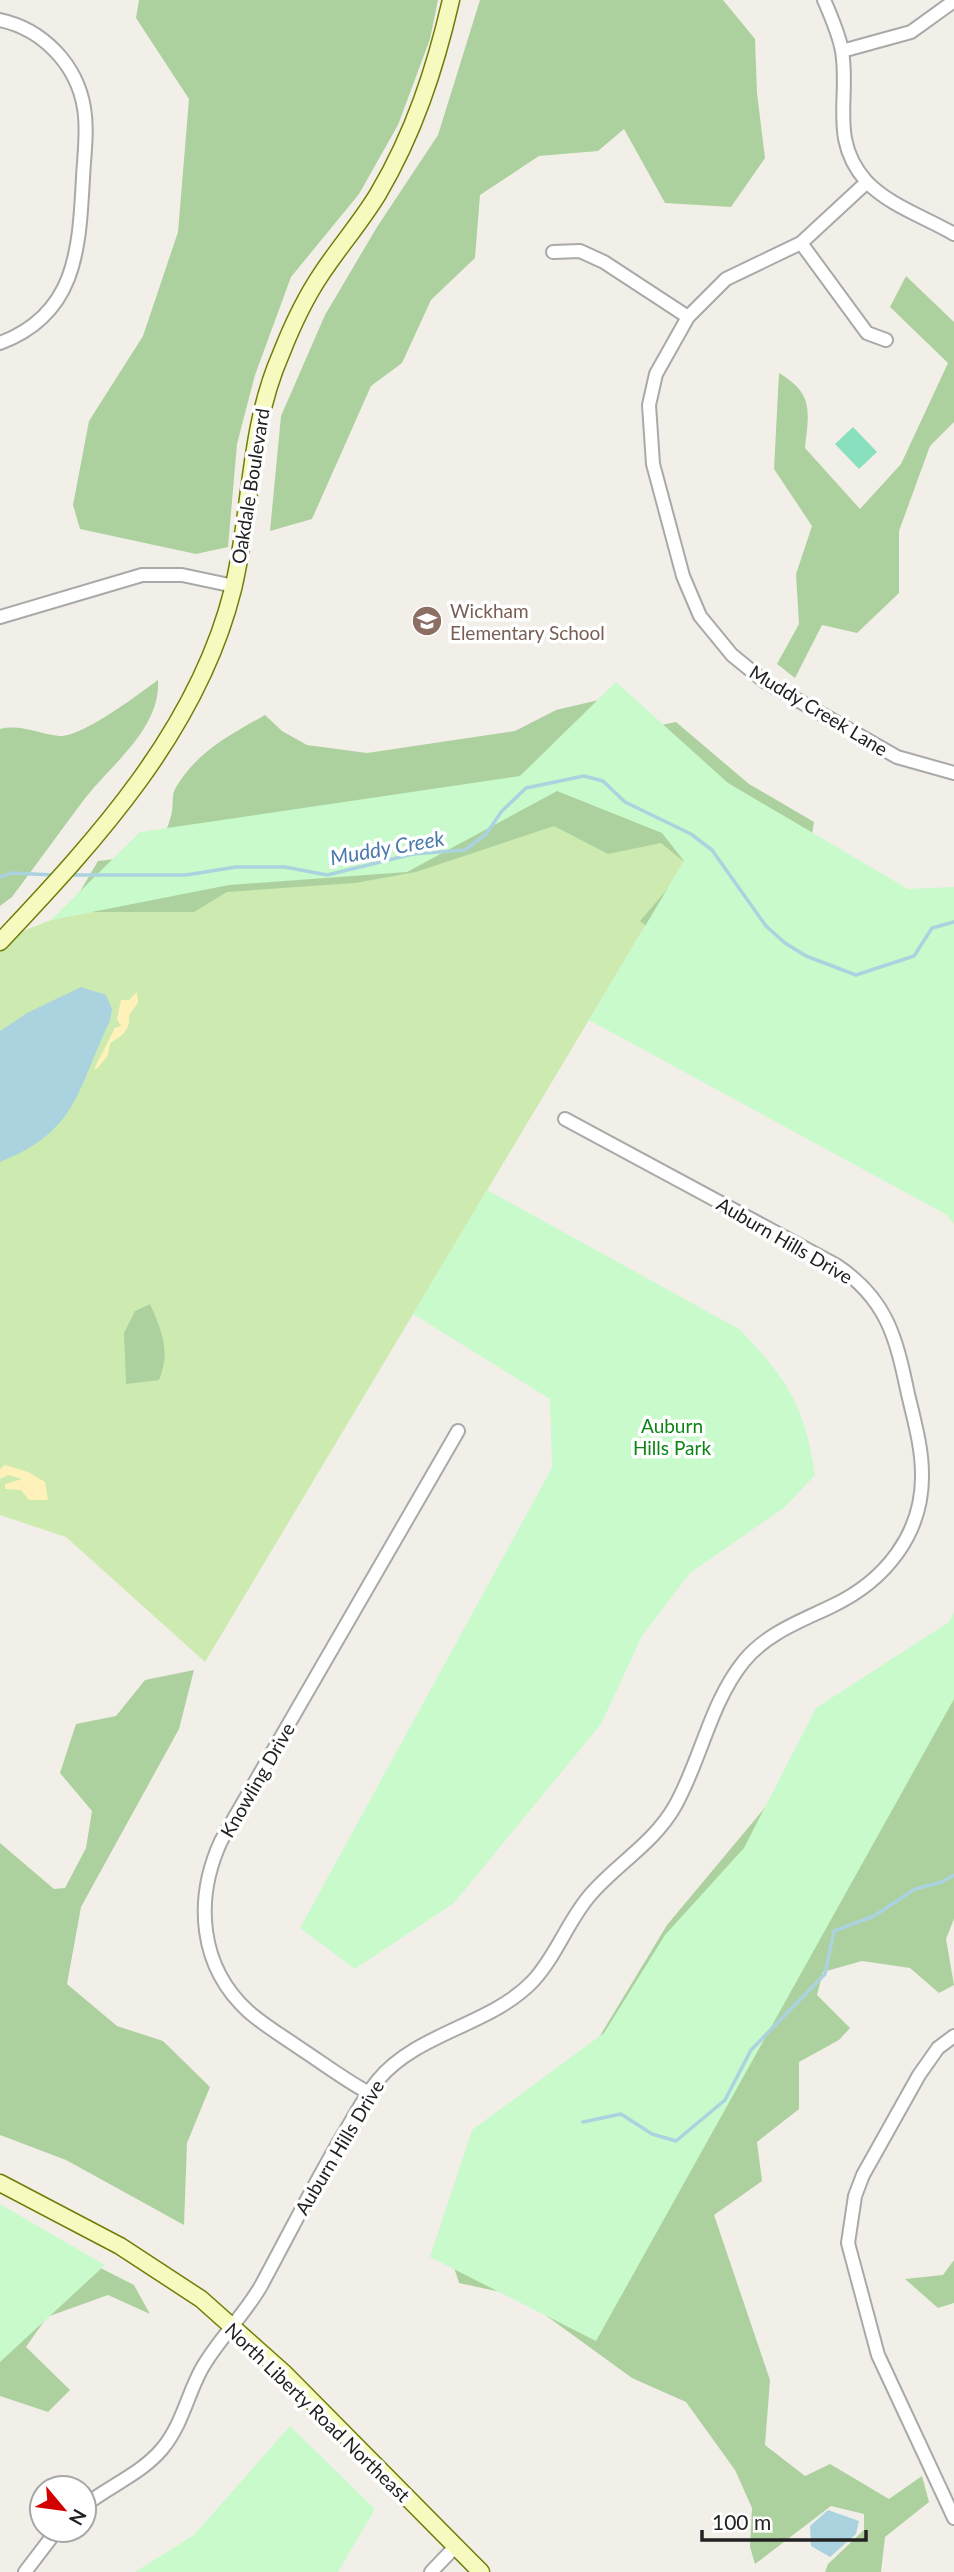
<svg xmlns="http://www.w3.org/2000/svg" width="954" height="2572" font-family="Lato,sans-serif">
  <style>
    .grass { fill: #cdebb0 }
    .forest { fill: #add19e }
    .sand { fill: #fff1ba }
    .park { fill: #c8facc }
    .pitch { fill: #88e0be }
    .water { fill: #aad3df }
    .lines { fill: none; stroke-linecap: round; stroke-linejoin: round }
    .stream { stroke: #aad3df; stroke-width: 3.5 }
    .street-casing { stroke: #a9a9a9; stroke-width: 16 }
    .secondary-casing { stroke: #707d05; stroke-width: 19 }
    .street { stroke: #fff; stroke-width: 12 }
    .secondary { stroke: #f7fabf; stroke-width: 16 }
    .labels { text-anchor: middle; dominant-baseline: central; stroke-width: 7; stroke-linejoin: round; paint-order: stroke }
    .street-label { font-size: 19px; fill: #222; stroke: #fff }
    .education-label { font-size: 19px; fill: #785e54; stroke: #fff; text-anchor: start }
    .park-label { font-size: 19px; fill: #0c8416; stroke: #fff }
    .water-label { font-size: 21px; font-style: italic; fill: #4a7aab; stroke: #fff }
  </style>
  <rect width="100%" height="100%" fill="#f2efe9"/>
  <path class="grass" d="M556,791L662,833L684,861L205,1662L66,1537L0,1515V940L51,920L229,885Z"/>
  <path class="forest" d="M139,0H438L430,39L398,125L359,194L291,277L255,375L237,444L228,547L196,554L80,529L73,505L89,421L143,336L178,232L189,99L136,18Z
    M480,0H723L755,39L757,93L765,158L731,207L665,203L624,129L598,151L539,156L480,195L475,258L431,300L402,363L371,386L312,519L270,531L281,416L325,315L377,227L438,135Z
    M906,276L954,322V422L930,446L899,531V593L857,633L822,625L795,678L777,664L799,624L796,574L812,526L774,469L779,373C814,394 809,411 805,448L860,509L901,464L948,363L890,307Z
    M158,680C161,729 110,765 83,801C59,833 36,865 12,897L0,906V729C21,724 38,734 59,736C81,738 139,694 158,680Z
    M620,695L641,729L676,722L749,784L814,822L808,859L679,953L640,921L688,865L661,843L608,854L554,826L416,872L355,883L227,892L194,912H68L98,861C137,856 159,860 171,816C174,807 171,797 175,789C196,752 230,735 265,715L282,731L307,745L367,753L515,731L556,710Z
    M150,1304C162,1331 171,1352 159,1380L126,1384L124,1333L135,1311Z
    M954,1623V1919L946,1939L954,1985L939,1993L910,1968L862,1961L823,1972L817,1995L850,2028L839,2040L799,2062V2109L757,2142L762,2181L714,2215L770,2380L765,2445L805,2476L830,2464L889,2499L922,2476L929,2502L885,2537L881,2572H825L828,2564L864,2530V2514L831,2506L755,2564L750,2547L752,2508L735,2470L686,2402L632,2378L519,2296L459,2283L450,2255L589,2054L667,1925L838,1720Z
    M194,1670L179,1729L81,1907L67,1984L117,2026L163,2041L210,2087L187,2143L184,2225L66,2160L0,2135V1843L54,1889L65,1888L86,1848L92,1811L60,1773L76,1724L116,1716L145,1680Z
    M0,2217L134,2285L150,2314L108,2295L47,2317L26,2347L70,2390L48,2412L0,2396Z
    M954,2260V2303L938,2308L905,2279L943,2275Z"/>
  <path class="sand" d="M137,992L138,1003L129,1015C131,1029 122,1037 110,1043L108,1055L97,1069H94L115,1028L121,1026L117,1019L121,1000H129Z
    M5,1465L28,1472L45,1482L48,1500H29L21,1490L5,1489V1484L22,1479L8,1475L0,1479V1469Z"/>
  <path class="park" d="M616,682L728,783L908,889L954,887V1224L947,1215L589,1020L684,861L662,833L557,791L407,872L229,885L51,920L140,832L520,776Z
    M487,1190L739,1329C787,1378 805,1406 815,1475L785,1507L690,1573L642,1636L601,1724L454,1903L355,1969L300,1928L552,1468L550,1399L413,1314Z
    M954,1612V1699L596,2341L430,2257L472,2130L604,2033L665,1935L744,1848L816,1708L949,1622Z
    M0,2204L105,2265L0,2362Z
    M290,2426L375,2509L338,2572H135L194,2535Z"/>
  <path class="pitch" d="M853,427L877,452L859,469L835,444Z"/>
  <path class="water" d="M81,987L106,995L112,1009L110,1021C77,1088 79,1131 0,1162V1031L27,1013Z
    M828,2510L859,2521L856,2534L830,2557L811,2546L810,2526Z"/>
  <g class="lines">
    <path class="stream" d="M68,875H186L236,867H285L327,875L413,854L465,850L486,834L502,811L526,788L584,776L603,781L625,802L691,834L712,850L766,926L785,943L806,956L856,975L914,956L932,928L954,922
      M0,877L12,873L53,875
      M583,2122L621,2114L652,2134L676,2141L725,2100L751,2050L825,1974L834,1931L874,1916L915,1889L942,1882L954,1875"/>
    <g class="street-casing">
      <path id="street" d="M824,0C831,16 839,34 842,51C850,98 829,139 866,181C888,205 927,218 954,234
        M0,20C43,29 77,65 84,108C88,131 84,155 83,178C79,249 77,314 0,343
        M842,51L911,32L954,1
        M867,182L801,243L726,279L688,317L656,374L649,405L653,464L683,576L700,616L732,655L764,681L897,757L954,773
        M801,243L867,333L886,340
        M553,252L580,251L604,262L688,317
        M0,617L142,575H182L234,586
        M954,2036L938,2048L919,2075L863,2175L855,2196L848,2243L878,2355L954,2518
        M369,2093C345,2080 324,2064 301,2049C284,2037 265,2026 249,2012C199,1967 194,1900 221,1841L458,1431
        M84,2506C109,2486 141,2474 162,2449C182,2425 187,2396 201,2370C218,2339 245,2315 262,2284C289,2234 314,2184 343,2135C354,2117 364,2097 378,2080C418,2032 490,2026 533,1981C557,1955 568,1920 591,1894C618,1863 654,1843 675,1806C701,1760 710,1703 744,1661C767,1633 801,1621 832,1606C885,1581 923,1534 922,1474C922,1447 914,1420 908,1394C896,1337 887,1299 836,1265L565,1119
        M25,2572L57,2530
        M431,2572L455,2547"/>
    </g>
    <g class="secondary-casing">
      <path id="secondary" d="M0,942C97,839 198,730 233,589C252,510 248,429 281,354C292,326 305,298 322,273C340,246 361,222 378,194C414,133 435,69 451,0
        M0,2183L120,2246L201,2299L283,2372L481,2572"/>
    </g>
    <use href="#street" class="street"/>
    <use href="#secondary" class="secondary"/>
  </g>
  <defs>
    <g id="school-disc" transform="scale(1.575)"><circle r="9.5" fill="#8d6e63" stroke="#fff"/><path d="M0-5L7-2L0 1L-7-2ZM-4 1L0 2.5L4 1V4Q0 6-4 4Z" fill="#fff"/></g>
  </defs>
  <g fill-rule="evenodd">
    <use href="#school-disc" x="427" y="621"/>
  </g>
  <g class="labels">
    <g class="street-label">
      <text transform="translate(250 486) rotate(-81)">Oakdale Boulevard</text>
      <text transform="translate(819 710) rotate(31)">Muddy Creek Lane</text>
      <text transform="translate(785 1240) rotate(30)">Auburn Hills Drive</text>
      <text transform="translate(257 1780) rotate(-60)">Knowling Drive</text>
      <text transform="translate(339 2147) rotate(-59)">Auburn Hills Drive</text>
      <text transform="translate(318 2412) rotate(44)">North Liberty Road Northeast</text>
    </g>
    <g class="education-label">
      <text x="450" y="610">Wickham<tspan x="450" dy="22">Elementary School</tspan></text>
    </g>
    <g class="park-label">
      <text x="672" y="1425">Auburn<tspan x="672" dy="22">Hills Park</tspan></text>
    </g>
    <g class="water-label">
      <text transform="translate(387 847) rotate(-10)">Muddy Creek</text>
    </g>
  </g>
  <g transform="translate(63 2509) rotate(119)"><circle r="33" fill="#ffffff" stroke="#a7a7a7" stroke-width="2"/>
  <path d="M0-5L12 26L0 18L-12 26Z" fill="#d40000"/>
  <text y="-10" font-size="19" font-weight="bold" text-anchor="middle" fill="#222222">N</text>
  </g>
  <path d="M702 2530v10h164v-10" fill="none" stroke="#222222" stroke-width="3.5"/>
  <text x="712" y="2530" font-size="21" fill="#222222" stroke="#ffffff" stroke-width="5" paint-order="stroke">100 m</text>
</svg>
